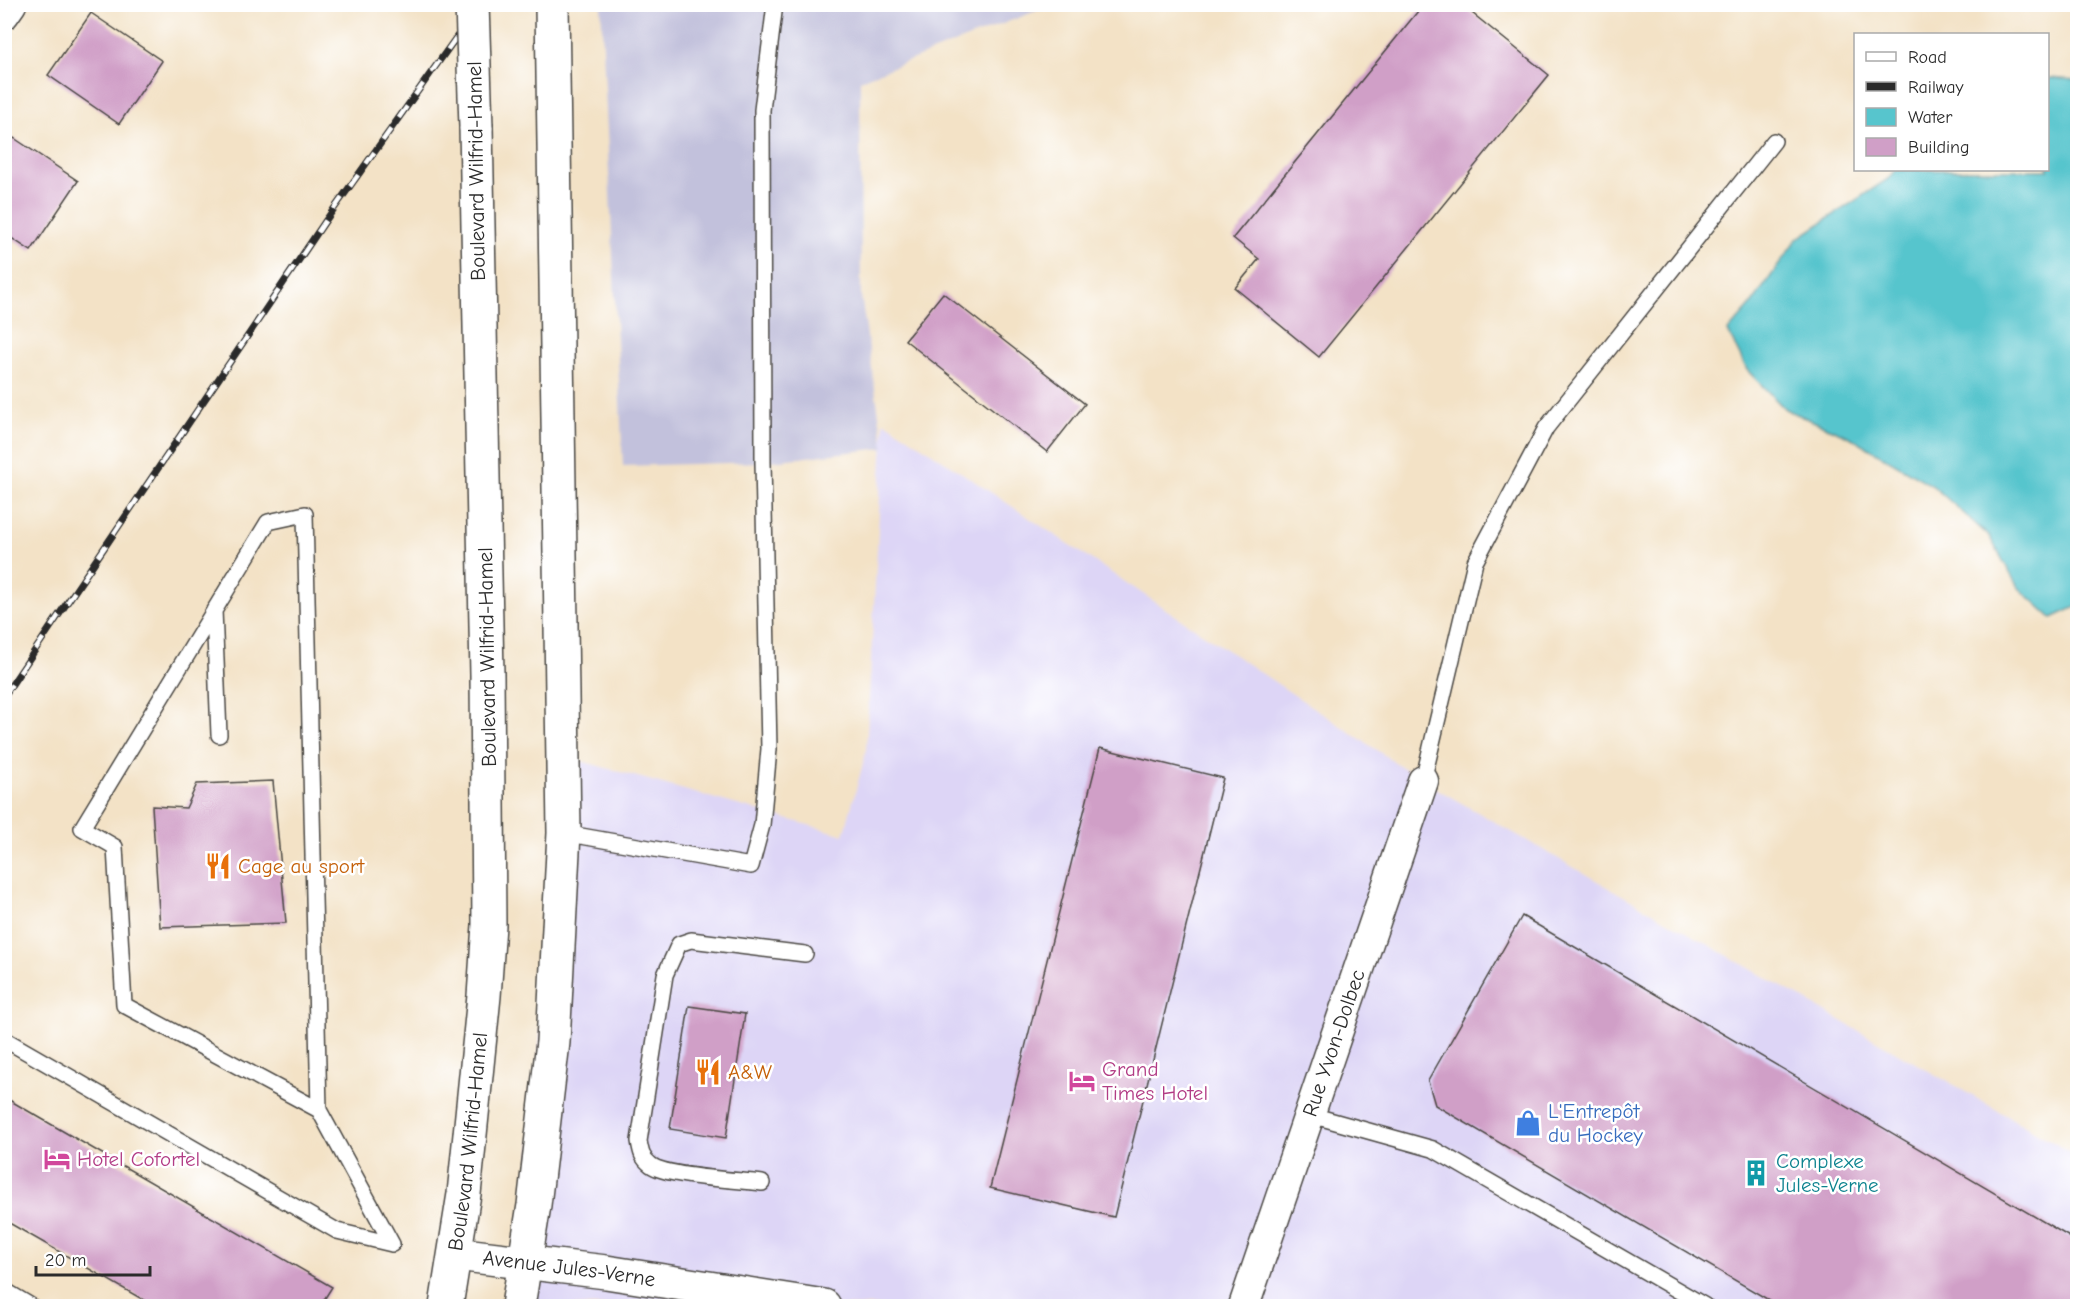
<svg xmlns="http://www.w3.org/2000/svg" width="2082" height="1311" font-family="'Comic Neue',sans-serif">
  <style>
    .built { fill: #ddd5f6 }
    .industrial { fill: #c2c1dc }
    .water { fill: #57c5cd; stroke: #41787c; stroke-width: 1.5 }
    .building { fill: #d09fc7 }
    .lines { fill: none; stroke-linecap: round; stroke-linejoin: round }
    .service-casing { stroke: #494642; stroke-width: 18 }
    .minor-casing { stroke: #494642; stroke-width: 33 }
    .tertiary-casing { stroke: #494642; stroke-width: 36 }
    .primary-casing { stroke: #494642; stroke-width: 36 }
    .service { stroke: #fff; stroke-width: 15 }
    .minor { stroke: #fff; stroke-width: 30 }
    .tertiary { stroke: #fff; stroke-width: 33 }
    .primary { stroke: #fff; stroke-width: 33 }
    .rail-casing { stroke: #2b2b2b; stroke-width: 7 }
    .rail { stroke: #fff; stroke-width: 4.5; stroke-dasharray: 14; stroke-linecap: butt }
    .primary-bridge-casing { stroke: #494642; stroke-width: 36; stroke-linecap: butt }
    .primary-bridge { stroke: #fff; stroke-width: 33 }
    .labels { text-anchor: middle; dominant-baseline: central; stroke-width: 5; stroke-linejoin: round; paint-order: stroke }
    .street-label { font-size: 21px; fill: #2b2b2b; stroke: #fff }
    .food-label { font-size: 21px; fill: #c56008; stroke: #fff; text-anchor: start }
    .hotel-label { font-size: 21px; fill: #b23c85; stroke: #fff; text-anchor: start }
    .shop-label { font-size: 21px; fill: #366cbe; stroke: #fff; text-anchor: start }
    .culture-label { font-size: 21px; fill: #0d838f; stroke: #fff; text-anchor: start }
  </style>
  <rect width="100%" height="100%" fill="#fff"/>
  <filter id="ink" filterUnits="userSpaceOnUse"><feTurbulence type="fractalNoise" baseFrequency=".0167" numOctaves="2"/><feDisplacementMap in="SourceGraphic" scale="12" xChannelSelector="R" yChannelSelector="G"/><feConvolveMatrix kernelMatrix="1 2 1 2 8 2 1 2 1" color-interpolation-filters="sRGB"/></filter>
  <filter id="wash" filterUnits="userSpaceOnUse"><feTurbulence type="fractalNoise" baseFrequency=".008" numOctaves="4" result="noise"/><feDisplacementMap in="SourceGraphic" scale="24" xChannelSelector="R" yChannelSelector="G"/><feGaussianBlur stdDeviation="1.35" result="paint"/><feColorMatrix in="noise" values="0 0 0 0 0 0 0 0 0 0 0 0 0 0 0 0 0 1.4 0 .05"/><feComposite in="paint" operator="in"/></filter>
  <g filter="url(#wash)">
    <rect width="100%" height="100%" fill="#f3e2c6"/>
    <path class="built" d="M884,421L1423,781L2077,1156V1306H518L563,756L844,835L866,752Z"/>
    <path class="industrial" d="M601,5H1051L860,80L861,296L884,448L763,462L623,466Z"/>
    <path class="water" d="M2048,78L2078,80V606L2052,618L2018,587L1989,536L1933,486L1850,437L1785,409L1747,370L1728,331L1750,306L1797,239L1888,179L1895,170H2048Z"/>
    <g id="blocks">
      <path class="building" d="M1423,5H1462L1549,75L1319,357L1235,288L1259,259L1233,238Z
        M91,13L162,61L119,124L48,75Z
        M14,138L78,181L31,251L4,233V152Z
        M943,293L1085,404L1047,452L905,340Z
        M1100,748L1223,778L1114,1217L990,1188Z
        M273,781L286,923L160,927L152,806L186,808L197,784Z
        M1522,916L2078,1242V1306H1779L1435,1105L1428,1081Z
        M689,1006L745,1014L726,1138L670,1129Z
        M4,1097L332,1287L320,1306H154L4,1220Z"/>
    </g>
  </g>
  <g filter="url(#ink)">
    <use href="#blocks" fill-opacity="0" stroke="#494642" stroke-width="1.5"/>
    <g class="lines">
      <g class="service-casing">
        <path id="service" d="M214,610L219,735
          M1423,781L1475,562L1546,428L1774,141
          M564,833L751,866L762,825L769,749L763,462L762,110L775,4
          M4,1039L337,1231L392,1244
          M319,1110L124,1005L115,847L82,828L268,522L305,514L319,1110L392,1244
          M1311,1115L1433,1149L1705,1306
          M762,1183C739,1180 667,1177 651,1165C642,1158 641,1153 639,1141L665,975L679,944L691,940L805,954
          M4,1290L31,1306"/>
      </g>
      <g class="minor-casing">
        <g id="minor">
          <path d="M4,14L11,4"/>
          <path id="s1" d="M1244,1306L1423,781"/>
        </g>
      </g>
      <g class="tertiary-casing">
        <g id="tertiary">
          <path id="s2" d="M456,1254L606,1272L824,1306"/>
        </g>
      </g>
      <g class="primary-casing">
        <g id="primary">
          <path id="s3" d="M446,1306L464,1194L484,996L489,925L487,675L476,127"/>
          <path d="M518,1306L534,1205L553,1042L564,833L552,4"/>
        </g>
      </g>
      <use href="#service" class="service"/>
      <use href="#minor" class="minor"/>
      <use href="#tertiary" class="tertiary"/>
      <use href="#primary" class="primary"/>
      <g class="rail-casing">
        <path id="rail" d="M4,696L326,220L480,4"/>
      </g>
      <use href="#rail" class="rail"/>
      <g class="primary-bridge-casing">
        <path id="primary-bridge" d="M472,4L476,127"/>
      </g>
      <use href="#primary-bridge" class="primary-bridge"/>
    </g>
  </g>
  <defs>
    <g id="restaurant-bare" transform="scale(2.07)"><path d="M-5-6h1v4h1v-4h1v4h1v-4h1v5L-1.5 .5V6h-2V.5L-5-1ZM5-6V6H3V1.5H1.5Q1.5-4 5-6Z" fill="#e8710a" stroke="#fff" stroke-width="2.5" paint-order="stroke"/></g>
    <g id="hotel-bare" transform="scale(2.07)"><path d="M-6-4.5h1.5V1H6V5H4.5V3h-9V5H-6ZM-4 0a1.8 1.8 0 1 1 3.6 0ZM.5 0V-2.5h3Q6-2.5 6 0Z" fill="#d1479c" stroke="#fff" stroke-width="2.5" paint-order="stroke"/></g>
    <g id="shop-bare" transform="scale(2.07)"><path d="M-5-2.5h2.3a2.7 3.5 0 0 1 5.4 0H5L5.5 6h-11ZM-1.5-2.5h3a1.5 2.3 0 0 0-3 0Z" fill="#3f7fe0" stroke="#fff" stroke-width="2.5" paint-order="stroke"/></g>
    <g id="building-bare" transform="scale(2.07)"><path d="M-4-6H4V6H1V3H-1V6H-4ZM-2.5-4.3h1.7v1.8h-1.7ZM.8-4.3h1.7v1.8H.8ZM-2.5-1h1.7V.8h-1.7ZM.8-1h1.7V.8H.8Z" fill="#0f9aa8" stroke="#fff" stroke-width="2.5" paint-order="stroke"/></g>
  </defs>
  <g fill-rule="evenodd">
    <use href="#restaurant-bare" x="218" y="866"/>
    <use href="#restaurant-bare" x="708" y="1072"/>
    <use href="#hotel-bare" x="1082" y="1081"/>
    <use href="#shop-bare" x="1528" y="1123"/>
    <use href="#hotel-bare" x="57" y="1159"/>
    <use href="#building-bare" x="1756" y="1173"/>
  </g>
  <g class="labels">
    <g class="street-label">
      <text transform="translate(476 171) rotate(-91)">Boulevard Wilfrid-Hamel</text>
      <text transform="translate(487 657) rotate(-91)">Boulevard Wilfrid-Hamel</text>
      <text stroke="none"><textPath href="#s1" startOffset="278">Rue Yvon-Dolbec</textPath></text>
      <text stroke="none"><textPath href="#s3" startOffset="166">Boulevard Wilfrid-Hamel</textPath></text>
      <text stroke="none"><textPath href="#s2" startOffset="114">Avenue Jules-Verne</textPath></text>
    </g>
    <g class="food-label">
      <text x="238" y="866">Cage au sport</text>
      <text x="728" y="1072">A&amp;W</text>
    </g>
    <g class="hotel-label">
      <text x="1102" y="1069">Grand<tspan x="1102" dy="24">Times Hotel</tspan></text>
      <text x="77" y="1159">Hotel Cofortel</text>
    </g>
    <g class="shop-label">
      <text x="1548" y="1111">L'Entrepôt<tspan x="1548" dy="24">du Hockey</tspan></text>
    </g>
    <g class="culture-label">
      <text x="1776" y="1161">Complexe<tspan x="1776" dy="24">Jules-Verne</tspan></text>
    </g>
  </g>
  <rect width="2082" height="1311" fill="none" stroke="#fff" stroke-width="24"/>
  <rect x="1854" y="33" width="195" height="138" fill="#ffffff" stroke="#aaaaaa" stroke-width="1.5"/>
  <rect x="1866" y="52" width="30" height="9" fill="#ffffff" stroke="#aaaaaa" stroke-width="1.5"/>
  <text x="1908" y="63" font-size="18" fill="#2b2b2b">Road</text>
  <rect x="1866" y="82" width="30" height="9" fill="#2b2b2b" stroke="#aaaaaa" stroke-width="1.5"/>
  <text x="1908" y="93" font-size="18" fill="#2b2b2b">Railway</text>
  <rect x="1866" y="108" width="30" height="18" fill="#57c5cd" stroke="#aaaaaa" stroke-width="1.5"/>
  <text x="1908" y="123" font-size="18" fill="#2b2b2b">Water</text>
  <rect x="1866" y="138" width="30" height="18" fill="#d09fc7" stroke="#aaaaaa" stroke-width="1.5"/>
  <text x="1908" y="153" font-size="18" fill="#2b2b2b">Building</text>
  <path d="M36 1266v9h114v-9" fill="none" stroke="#2b2b2b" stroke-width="3"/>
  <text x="45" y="1266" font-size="18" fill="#2b2b2b" stroke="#ffffff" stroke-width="4.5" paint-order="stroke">20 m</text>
</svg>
